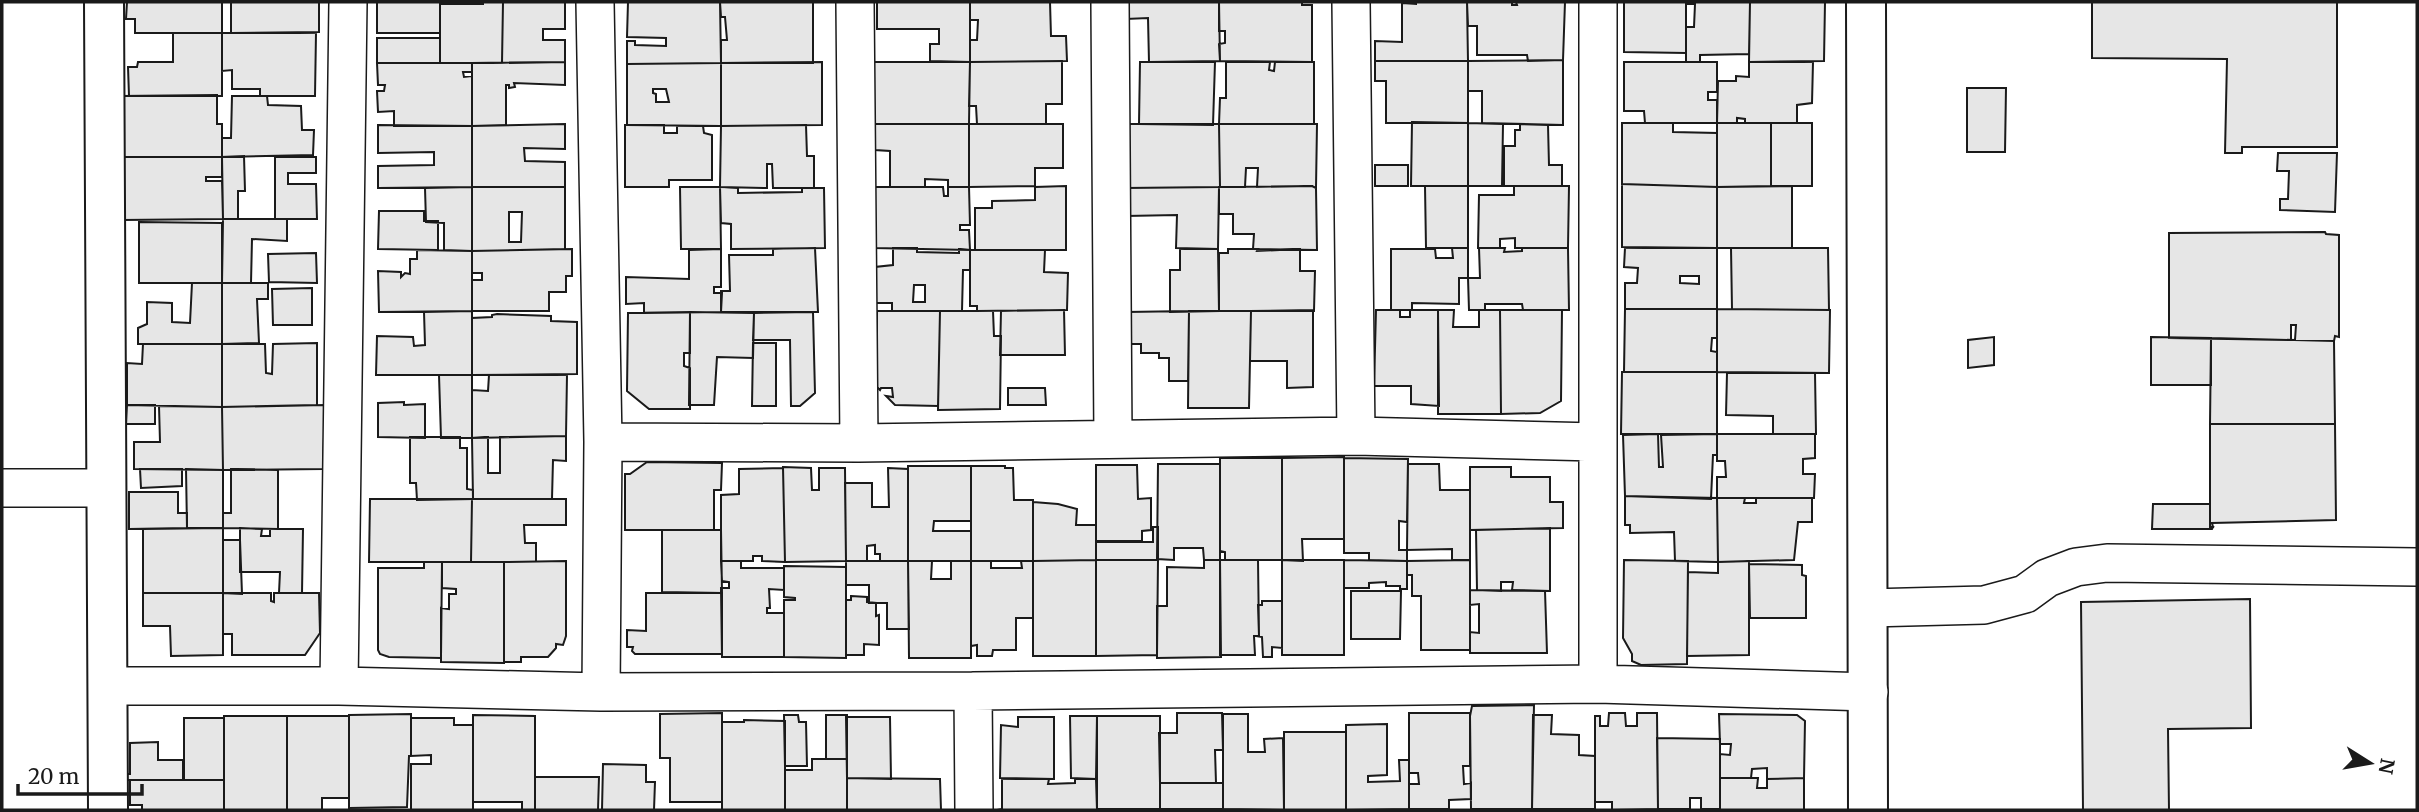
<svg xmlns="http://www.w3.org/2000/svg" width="2419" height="812" font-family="Merriweather,serif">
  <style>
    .building { fill: #e6e6e6; stroke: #1a1a1a; stroke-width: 2; fill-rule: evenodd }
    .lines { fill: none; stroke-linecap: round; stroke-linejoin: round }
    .minor-casing { stroke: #1a1a1a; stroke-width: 40 }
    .tertiary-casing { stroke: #1a1a1a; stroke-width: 42 }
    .minor { stroke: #fff; stroke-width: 37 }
    .tertiary { stroke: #fff; stroke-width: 38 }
  </style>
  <rect width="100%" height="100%" fill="#fff"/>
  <path class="building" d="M127,2H222V33H135V19H126Z
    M231,2H319V32L231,33Z
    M377,2H440V33H377Z
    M483,2H503L502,63H440V4H483Z
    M503,2H565V29H543V40H565V62L502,63Z
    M628,2H720L721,63L627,64V41H635V45L666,46V38L627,37Z
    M720,2H813V63H721V40H727L725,17H721Z
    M877,2H970V62L930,61V44H939V29H877Z
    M970,2H1050L1051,36H1066L1067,61L970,62V40H977L978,20H970Z
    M1126,2H1219L1220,61L1149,62L1148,18L1126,19Z
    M1219,2H1302V5H1312V62L1220,61L1219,44L1225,43V31H1219Z
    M1416,2H1467L1468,61H1375V41L1402,42V3L1416,4Z
    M1467,2H1512V5H1517L1516,2H1565L1563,60L1528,61L1527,55H1477V26H1468Z
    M1624,2H1686V53L1624,52Z
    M1686,2H1750L1749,54L1700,55V62H1686V27H1694L1695,4H1686Z
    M1750,2H1825L1824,61L1749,62Z
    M2092,2H2337V147H2242V153H2225L2227,59L2092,58Z
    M173,33H222V96H129L128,67H137L138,62H173Z
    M222,33H316L315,96H260V89H232V70L222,71Z
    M377,38H440V63H377Z
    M1563,60V125L1482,123V91H1468V61Z
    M1062,61V104H1046V124H977L976,106H969L970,62Z
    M1375,61H1468V123H1386V81H1375Z
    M565,62V85L514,83L515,87L509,88V85H506V125L472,126V63Z
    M822,62V125L721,126V63Z
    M868,62H970L969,124H868Z
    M1140,62H1215L1213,125L1139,124Z
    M1226,62H1270L1269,70L1274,71L1275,62H1314V124H1219L1220,98H1226Z
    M1624,62H1717V92H1708V100H1717V123H1645L1644,111H1624Z
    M1749,62H1813L1812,103L1797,105V123H1745V119L1737,118V123H1717L1718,81H1736V76L1749,77Z
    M377,63H472V72H463L464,77L472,76V126H394V111L378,112L377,91H384L385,85H378Z
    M721,63V126L627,125V64ZM653,89H666L669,102H656V94L653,93Z
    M1967,88H2006L2005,152H1967Z
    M217,95V124H222V157H121L120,96Z
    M232,96H267L268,105L301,106L302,130H314L313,155L222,157V138H231Z
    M1412,122L1468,123V186H1411Z
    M1468,123L1503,124L1502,186H1468Z
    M1622,123H1673V132L1717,133V187L1622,184Z
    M1717,123H1771V186L1717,187Z
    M1771,123H1812V186H1771Z
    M565,124V149L524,148L525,161L565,162V187H472V126Z
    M875,124H969V187H948V180L925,179V187H890V151L875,150Z
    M969,124H1063V168H1035V186L969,187Z
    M1124,124H1219L1220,187L1126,188Z
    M1219,124H1317L1316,188L1312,186L1257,187L1258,168H1246L1245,187H1220Z
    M1520,124L1548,125L1549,165H1562V186H1504V146H1515V130H1520Z
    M378,125L472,126V187L378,188V166L434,165V152L378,153Z
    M625,125H664V133H677V126H703L704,133L712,135V180H669V187H625Z
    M806,125L807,156H814V188H773L772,164H767V188L720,187L721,126Z
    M2278,153H2337L2335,212L2280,210V199H2288L2289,171H2277Z
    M244,156L245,191H238V219H223L222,157Z
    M121,157H222V177H206V181H222L223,219L122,220Z
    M275,157H316V173H288V184H316L317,219H275Z
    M1375,165H1408V186H1375Z
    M1622,184L1717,187V248L1622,247Z
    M1066,186V250H975V208H992V201L1035,200V187Z
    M1312,186L1316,188L1317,250L1253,249L1254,234H1233V214H1219V187Z
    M1425,186H1468V248H1426Z
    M1514,186H1569L1568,248H1515V238L1500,239V248H1478L1479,195H1514Z
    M1792,186V248H1717V187Z
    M472,187H565V249L472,251ZM509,212H522L521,242H509Z
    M472,187V251L444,250V223L426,222L425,188Z
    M680,187H720L721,249H681Z
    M720,187L738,188V193L802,192V188H824L825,248L731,249V224L721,223Z
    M875,187H943L944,196H948V187H969L970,225H960V230H969L970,250L874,248Z
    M1219,187L1218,249L1176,248L1177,215L1126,216V188Z
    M379,211H424V221H438V250L378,249Z
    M223,219H287V241L252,239L251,283H222Z
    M139,222L222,223V283H139Z
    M2325,232L2326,234L2339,235V337L2335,336L2334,341L2295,340L2296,325H2291V340L2169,338V233Z
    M815,248L818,312H721V291H730L729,255H773V249Z
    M893,248H917V252L959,253V249L970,250V270H963L962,311H892V303H875V267L893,265ZM914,285H925V302H913Z
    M1452,248H1468V278H1459V304L1412,303V310H1391V249H1435L1436,258H1453Z
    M1479,248H1505L1504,252L1522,251V248H1568L1569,310H1523L1522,304H1485V310H1469L1468,278H1480Z
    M1625,248H1717V309H1625V283H1637L1638,268L1624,267ZM1680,276H1699V284L1680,283Z
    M1731,248H1828L1829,310L1732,309Z
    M572,249V276H566V292H549V311H472V280H482V273H472V251Z
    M721,249V287H714V293H722L721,312L644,313V303L626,304V277L689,279V250Z
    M1180,249H1218L1219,311L1170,312V270H1180Z
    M1228,249H1258L1257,251L1300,249V271H1315L1314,311H1219V253H1228Z
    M417,250L472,251V311L379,312L378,271L401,272V277L405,273L410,274V259H417Z
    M970,250H1045L1044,272L1068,273L1067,310L977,311V306H970Z
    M316,253L317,283L269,282L268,254Z
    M192,283H222V344H138V328L147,324V302L172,303V322L190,323Z
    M222,283H268V299H257L259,343L222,344Z
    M312,288V325H273L272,289Z
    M1625,309H1717V338H1712L1711,351L1717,352V372H1624Z
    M1717,309L1830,310L1829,373L1717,372Z
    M1064,310L1065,355H1000L1001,311Z
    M1313,310V387L1287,388V361H1250L1251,311Z
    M1376,310H1400V317H1410V310H1438L1439,406L1411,404V386H1374Z
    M1438,310H1454L1453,327H1479V310H1500L1501,414H1438Z
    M1500,310H1562L1561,401L1540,413L1501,414Z
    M472,311V375H376L377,336L413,337L414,346L425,345L424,312Z
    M877,311H940L938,406L895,405L886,396L893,397L892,388H881L880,390L877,387Z
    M940,311H993L994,336H1001L1000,409L938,410Z
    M1189,311L1188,381H1169V358H1159V353H1141V344H1127V312Z
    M1189,311H1251L1249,408H1188Z
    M690,312V353H684V366L690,368V409H649L627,391L628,313Z
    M690,312L754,313L753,358L717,357L714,405H689Z
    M813,312L815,393L800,406H791L790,340H753L754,313Z
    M497,314L551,316V321L577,322V374L472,375V318L492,317V315Z
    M1994,337V365L1968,368V340Z
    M2151,337L2211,338V385H2151Z
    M2211,338L2334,341L2335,424H2210Z
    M317,343V405L222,407V344H265L266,373L272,374L273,344Z
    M753,343H776V406H752Z
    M143,344H222V407L127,405V363L142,364Z
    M1622,372H1717V434H1621Z
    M1727,373H1815L1816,434H1773V416L1726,415Z
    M439,375H472V438H441Z
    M489,375H567L566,436L472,438V390L488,391Z
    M1008,388H1045L1046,405H1008Z
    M404,402V405L425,404V438L378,437V403Z
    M127,405H155V424H126Z
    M325,405L323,469L223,470L222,407Z
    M159,406L222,407L223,470L134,469V442H160Z
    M2210,424H2335L2336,520L2212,523L2213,527H2210Z
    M1658,434L1659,467H1663L1661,435L1717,434V455H1713L1711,499L1625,496L1623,435Z
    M1717,434H1815V458L1803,459V474H1815L1814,498H1717V477H1726L1725,461H1717Z
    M566,436V461L553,460L552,499H473L472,438L488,437V473H500V437Z
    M410,437H460V448H467V489L473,490V499L417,500L416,483H410Z
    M1344,457V539H1302L1303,561L1282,560V458Z
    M1220,458H1282V560H1225V552L1220,551Z
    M1344,458L1408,459L1407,522L1399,521V550H1407V561L1369,560V553H1344Z
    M647,462L722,463L721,490H714V530H625V474H630Z
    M1158,464H1220V560H1204L1203,548H1174V560L1157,559Z
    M1408,464H1439L1440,490H1470V560H1452V549L1407,550Z
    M1096,465H1137L1138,499L1151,498V530L1142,531V541H1096Z
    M908,466H971V521H934L933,531H971V561H908Z
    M971,466H1005V468H1013L1014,500H1033V561H971Z
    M783,467L811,468L812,490H819V468H845L846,561L785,562Z
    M1470,467H1511V477H1550V502H1563V528L1470,530Z
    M783,468L785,562L762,561V556H753V561H721V495L739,494V469Z
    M888,468L908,469V561H880V554H875V545L867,546V561H846L845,483H872V507H889Z
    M140,469H182V486L141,488Z
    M186,469L223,470V528H187Z
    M231,469L278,470V529L223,528V513H231Z
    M129,492H178V513H187V528L129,529Z
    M1625,496L1717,498L1718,562L1675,561L1674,532L1630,533V525H1625Z
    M1717,498H1745L1744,503H1756V498H1812V522H1798L1794,560L1718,562Z
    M370,499H472L471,562H369Z
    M472,499H566V525H524L525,543H536V562H471Z
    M1033,502L1058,504L1077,509L1076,525H1096V560L1033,561Z
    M2153,504H2210V527H2213L2212,529H2152Z
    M1153,527H1158V560H1096V542H1153Z
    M223,528V593H143V529Z
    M240,528L262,529L261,536H270V529H303L302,593H279L280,572H240Z
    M1550,528V591L1512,590L1513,582H1501V591L1477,590L1476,530Z
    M662,530H721L722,593L662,592Z
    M223,540H240L242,594L223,593Z
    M1096,560V656H1033V561Z
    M1096,560H1158L1157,655L1096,656Z
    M1204,560H1220L1221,657L1157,658V606H1167V567L1204,568Z
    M1220,560H1258L1259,636H1254L1255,655H1220Z
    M1282,560H1344V655H1282Z
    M1344,560L1407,561V589H1400V586H1386V582L1369,583V588H1344Z
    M1470,560V650H1421V596H1412V575H1407V561Z
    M1624,560L1688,561L1687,664L1641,665L1632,661V654L1623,638Z
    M566,561V636L563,645L556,644V648L548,657H521V662H504V562Z
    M721,561H741V568H784V590L769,589L770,608H767V613H784V657H722L721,588H729V582L722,581Z
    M846,561H908L909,629H887V603H869V585H846Z
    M908,561H932L931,579H951V561H971V658H909Z
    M971,561H991V568H1022L1021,561H1033V618H1016V650H993L992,656H977V645L971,646Z
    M1749,561V655L1687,656L1688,572L1718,573V562Z
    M424,562H442L441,658L389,657L380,654L378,650V568H424Z
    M442,562H504V663L441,662V608L449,609V594H456V589L442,588Z
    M1749,564L1802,565V575L1806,576V618H1750Z
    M784,566L846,567V658L784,657V600H795V598L784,597Z
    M1470,590L1545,591L1547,653H1470V632L1479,633V604L1470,605Z
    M1351,591H1401L1400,639H1351Z
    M143,593H223V655L171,656L170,626H143Z
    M223,593H271V601L274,602V593H319L320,633L305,655H232V634H223Z
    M646,593H722V654H635L632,651L633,647H627V630L646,631Z
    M851,596L867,597V602L876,603V616L879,615V645L864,644V655H846V600H851Z
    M2250,599L2251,728L2168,729L2169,810H2083L2081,602Z
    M1262,601H1282V648L1272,647V657H1263L1262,637L1256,636H1259L1258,605H1262Z
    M1534,705L1532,809H1471L1470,716L1472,706Z
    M722,713V802H670V758H660V714Z
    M1177,713H1222L1223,750H1215L1216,783H1160L1159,733H1177Z
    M1409,713H1470V766H1463L1464,784L1471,783V799L1449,800V809H1409V784H1419L1418,773H1409Z
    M1609,713H1625L1626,726H1637V713H1657L1658,809L1612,810V802H1595V716H1600V726H1608Z
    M411,714V756H409L407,807L349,808V715Z
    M1223,714H1248V752H1265L1264,739L1283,738L1284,810L1223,809Z
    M1719,714L1797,715L1805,721L1804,778L1767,779V768L1752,769L1751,778H1720V754L1730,755L1731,744H1720Z
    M473,715L535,716V810H522V802H473Z
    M784,715H798L799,722H806L807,766H785Z
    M826,715H847V759H826Z
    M1533,715H1552L1551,734L1579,735V755L1595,756V809H1532Z
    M224,716H287V810H224Z
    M287,716H349V798H322V810H287Z
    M1070,716H1097L1096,779L1071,778Z
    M1097,716H1160V809H1097Z
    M846,717H890L891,779L847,778Z
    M1018,717H1054V779L1000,778L1001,725L1018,727Z
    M184,718H224V780H184Z
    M411,718H454V725H473V810H411V764H431V755L411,756Z
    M744,720L785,721V810H722V722H744Z
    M1387,724V775L1368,776V782L1400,781L1399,760H1409V809L1346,810V725Z
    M1284,732H1346V810H1284Z
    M1657,738L1720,739V809H1701V798H1690V809H1658Z
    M158,742V760H183V780H127V774H130V743Z
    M812,759H847V810H785V770H812Z
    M603,764L646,765V782H655L654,810H602Z
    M535,777H599L598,810H535Z
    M847,778L940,779L941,810H847Z
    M1720,778H1758L1757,788H1767V779L1804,778V810H1720Z
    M1002,779H1049L1048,784L1075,783V779H1096L1097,810H997L1002,809Z
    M130,780H224V810H142V805H130Z
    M1160,783H1223V809H1160Z"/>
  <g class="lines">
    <g class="minor-casing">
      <path id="minor" d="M595,2L603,442L601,692
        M855,2L859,443
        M1110,2L1113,439
        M1351,2L1356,436
        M603,442L859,443L1356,436L1596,442
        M2,488H106
        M1869,608L1984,605L2025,594L2047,578L2076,567L2107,563L2417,567
        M1598,684V2
        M109,686H339L601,692L973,691L1598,684L1869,692
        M339,686L348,2
        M973,691L974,810"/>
    </g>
    <g class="tertiary-casing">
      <path id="tertiary" d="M104,2L108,810
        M1866,2L1868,810"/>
    </g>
    <use href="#minor" class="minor"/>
    <use href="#tertiary" class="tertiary"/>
  </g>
  <rect width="2419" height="812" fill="none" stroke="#1a1a1a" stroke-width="7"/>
  <g transform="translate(2370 763) rotate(101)" stroke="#ffffff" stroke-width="5" paint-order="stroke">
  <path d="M0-5L12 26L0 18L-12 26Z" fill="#1a1a1a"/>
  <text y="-10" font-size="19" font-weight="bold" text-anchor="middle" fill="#1a1a1a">N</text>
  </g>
  <path d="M18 784v10h124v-10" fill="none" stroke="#1a1a1a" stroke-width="3.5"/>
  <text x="28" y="784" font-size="21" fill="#1a1a1a" stroke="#ffffff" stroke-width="5" paint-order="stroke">20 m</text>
</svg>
